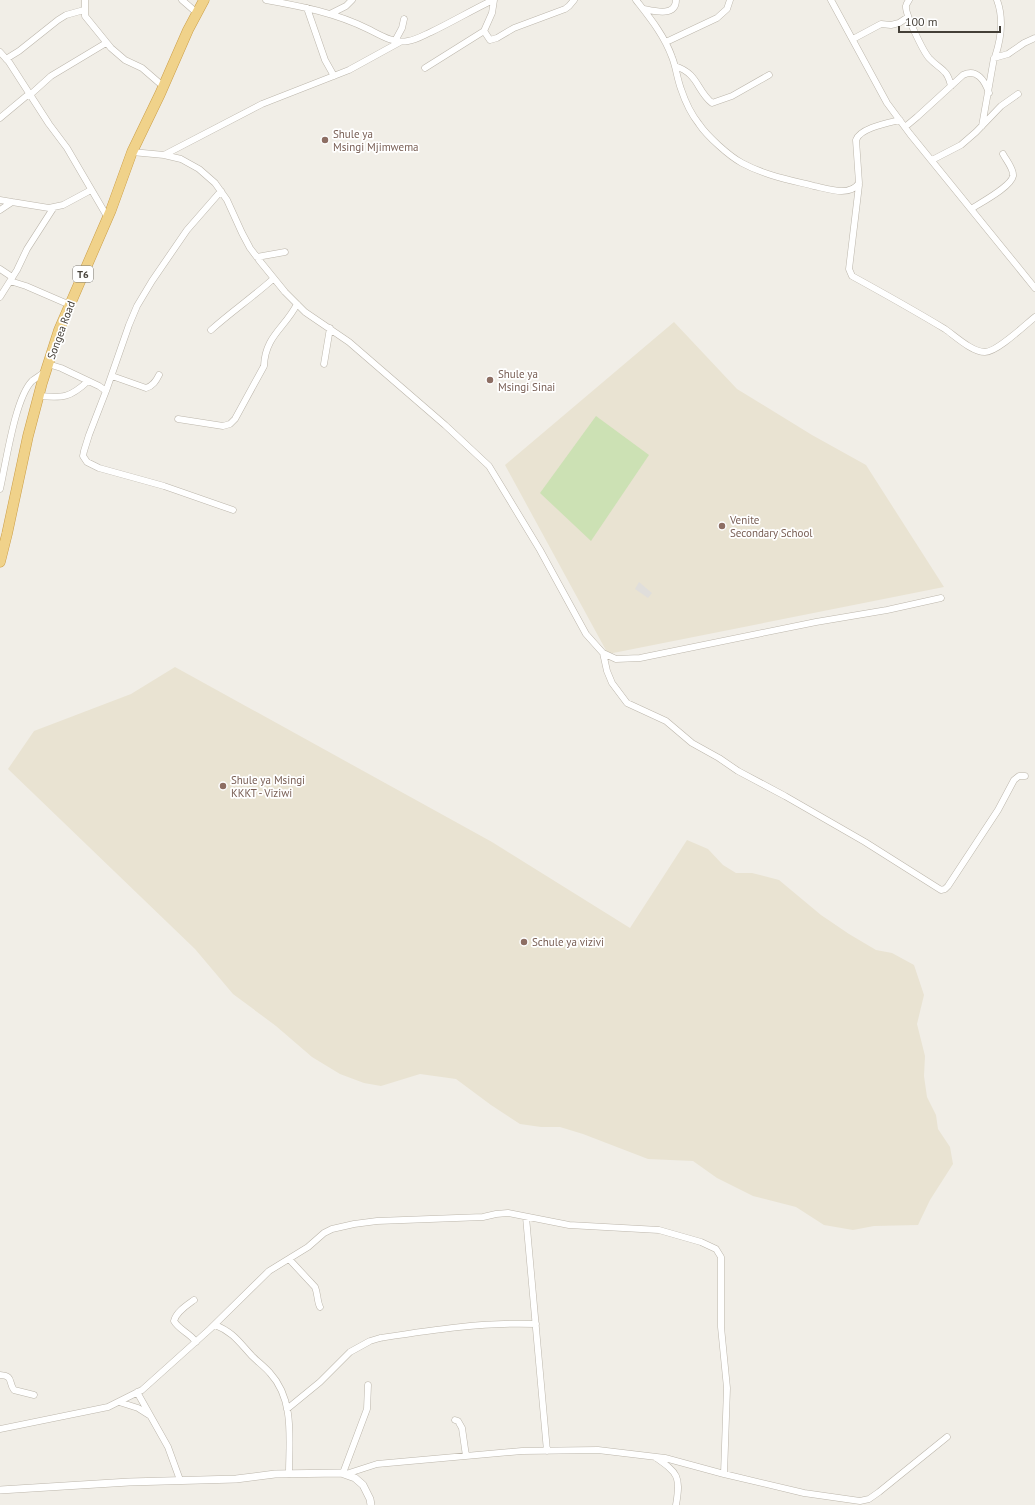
<svg xmlns="http://www.w3.org/2000/svg" width="1035" height="1505" font-family="'PT Sans',sans-serif">
  <style>
    .education { fill: #e9e3d2 }
    .green { fill: #cce1b4 }
    .parking { fill: #e0dedb }
    .lines { fill: none; stroke-linecap: round; stroke-linejoin: round }
    .minor-casing { stroke: #bcb6ab; stroke-width: 7 }
    .tertiary-casing { stroke: #bcb6ab; stroke-width: 8 }
    .trunk-casing { stroke: #cb9e47; stroke-width: 11 }
    .minor { stroke: #fff; stroke-width: 6 }
    .tertiary { stroke: #fff; stroke-width: 7 }
    .trunk { stroke: #f0d28a; stroke-width: 10 }
    .education-dot { fill: #8d6e63; stroke: #fff; stroke-width: 1.5 }
    .labels { text-anchor: middle; dominant-baseline: central; stroke-width: 3.5; stroke-linejoin: round; paint-order: stroke }
    .shield { fill: #fff; stroke: #7c7973; stroke-width: 1 }
    .shield-label { font-size: 10px; font-weight: bold; fill: #443f37 }
    .education-label { font-size: 11px; fill: #785e54; stroke: #fff; text-anchor: start }
    .street-label { font-size: 11px; fill: #443f37; stroke: #fff }
  </style>
  <rect width="100%" height="100%" fill="#f1eee7"/>
  <path class="education" d="M674,322L737,389L812,435L866,465L944,587L608,654L505,465Z
    M175,667L492,842L630,928L687,840L708,849L723,865L736,873H752L779,880L821,915L849,934L876,950L892,953L914,965L924,995L917,1024L925,1056L924,1076L927,1097L936,1115L938,1129L950,1147L953,1164L930,1200L918,1225L874,1226L853,1230L824,1225L796,1207L753,1196L717,1178L693,1161L648,1159L583,1134L560,1127H541L520,1124L491,1105L456,1079L420,1074L381,1086L364,1083L340,1074L312,1057L276,1026L233,994L195,949L8,769L34,731L131,694Z"/>
  <path class="green" d="M596,416L649,455L591,541L540,493Z"/>
  <path class="parking" d="M639,582L652,593L648,598L635,589Z"/>
  <g class="lines">
    <g class="minor-casing">
      <path id="minor" d="M85,0V16L111,48L125,60L142,68L164,87
        M182,0L197,13
        M266,0C300,6 336,13 368,29C380,35 394,44 408,41C416,40 424,35 431,32C452,22 472,10 493,0
        M636,0C650,18 664,35 672,57C676,67 677,78 681,89C685,101 691,114 699,124C707,136 729,156 742,163C764,175 790,180 814,186C828,189 850,197 859,183L856,140C860,128 888,123 900,120
        M831,0L887,103L910,134L1035,288
        M909,0C908,2 906,4 906,6C905,14 923,51 929,58C940,70 947,68 951,86
        M307,8L325,60L334,76
        M644,9C654,11 676,17 676,0
        M330,14L346,6L352,0
        M484,31L490,40L497,38L514,28L565,9L569,6L574,0
        M853,39L881,24L891,25L899,23L908,17
        M395,41L402,28L404,19
        M666,42L717,18L727,9L730,0
        M0,52L9,62L49,124L67,148L108,218
        M995,57C1001,39 1004,19 997,0
        M6,59L19,51L58,20L66,15L84,10
        M675,66C699,74 696,90 712,103L732,96L769,75
        M425,68L484,31L492,13L494,0
        M31,94L51,76L106,43
        M0,118L30,93
        M982,126L994,58L1008,54L1024,43L1035,38
        M905,127L917,117L963,75C977,68 985,81 989,93
        M132,152L164,155L181,159L199,169L215,183L227,200L242,233L250,248L259,260L285,292L305,312L349,342L445,425L489,466L540,550L586,634L603,653L616,659L640,658L816,622L887,610L941,598
        M164,155L262,104L349,70L400,42
        M932,160L961,145L976,132L1001,106L1018,94
        M859,185L849,269L852,276C883,293 915,311 945,329C955,336 972,352 985,352C997,352 1025,325 1035,317
        M221,191L187,230L152,281L137,306L129,325L106,391L89,435L84,451L83,456L87,462L99,468L164,486L233,510
        M0,200L12,202
        M971,209C980,203 1011,187 1013,176C1014,169 1006,160 1003,154
        M0,210L12,202L49,208L63,205L91,190
        M257,257L285,252
        M0,269L12,277
        M10,281L26,286L70,305
        M0,297L17,270L27,249L54,207
        M211,330C231,312 253,297 273,279
        M48,364L61,368L99,386L106,391
        M324,364L330,328
        M112,376L146,388C153,386 156,381 159,375
        M39,396C63,398 70,398 88,381
        M178,419L223,426L230,424L235,419L264,366C265,336 285,328 297,304
        M0,489C6,463 15,398 32,381C36,378 41,375 45,372
        M603,653L607,671L612,683L627,703L666,721L692,743L719,758L738,771L785,796L865,842L941,890L945,889L948,886L998,810L1014,780L1019,776H1025
        M526,1217L547,1451
        M289,1259L315,1287C318,1294 317,1301 320,1307
        M194,1300C187,1305 176,1312 174,1321C179,1330 190,1333 196,1342
        M215,1325C233,1332 239,1342 252,1356C258,1362 265,1367 270,1373C295,1400 289,1440 289,1474
        M0,1375C14,1376 8,1382 14,1390L34,1395
        M137,1392L168,1447L180,1480
        M119,1402L138,1408L149,1415
        M287,1409L320,1382L350,1352L370,1341L380,1338C432,1330 483,1322 536,1324
        M455,1420L458,1421L462,1428L466,1456
        M0,1429L108,1407L142,1390L210,1329L269,1271L308,1247L324,1233L332,1229L354,1224L377,1221L483,1217L496,1214L508,1213L569,1225L659,1230L701,1242L716,1249L721,1257V1327L727,1388L724,1474
        M655,1457C678,1473 681,1476 676,1505
        M343,1473L367,1409L368,1385
        M346,1474L377,1464L522,1451L598,1450L665,1458L724,1474L804,1493L860,1501L869,1499L879,1492L947,1437"/>
    </g>
    <g class="tertiary-casing">
      <path id="tertiary" d="M0,1490L129,1482L236,1479L275,1474L341,1473L355,1478L363,1485L370,1499L371,1505"/>
    </g>
    <g class="trunk-casing">
      <path id="trunk" d="M0,562L7,534L28,436L42,383L59,330L111,210L132,152L160,94L188,30L204,0"/>
    </g>
    <use href="#minor" class="minor"/>
    <use href="#tertiary" class="tertiary"/>
    <use href="#trunk" class="trunk"/>
  </g>
  <g class="education-dot">
    <circle cx="325" cy="140" r="4"/>
    <circle cx="490" cy="380" r="4"/>
    <circle cx="722" cy="526" r="4"/>
    <circle cx="223" cy="786" r="4"/>
    <circle cx="524" cy="942" r="4"/>
  </g>
  <g class="labels">
    <rect class="shield" x="73" y="266" width="20" height="16" rx="3"/>
    <g class="shield-label">
      <text x="83" y="274">T6</text>
    </g>
    <g class="education-label">
      <text x="333" y="134">Shule ya<tspan x="333" dy="13">Msingi Mjimwema</tspan></text>
      <text x="498" y="374">Shule ya<tspan x="498" dy="13">Msingi Sinai</tspan></text>
      <text x="730" y="520">Venite<tspan x="730" dy="13">Secondary School</tspan></text>
      <text x="231" y="780">Shule ya Msingi<tspan x="231" dy="13">KKKT - Viziwi</tspan></text>
      <text x="532" y="942">Schule ya vizivi</text>
    </g>
    <g class="street-label">
      <text transform="translate(61 330) rotate(-70)">Songea Road</text>
    </g>
  </g>
  <path d="M899 26v6h101v-6" fill="none" stroke="#443f37" stroke-width="2"/>
  <text x="905" y="26" font-size="12" fill="#443f37" stroke="#ffffff" stroke-width="3" paint-order="stroke">100 m</text>
</svg>
